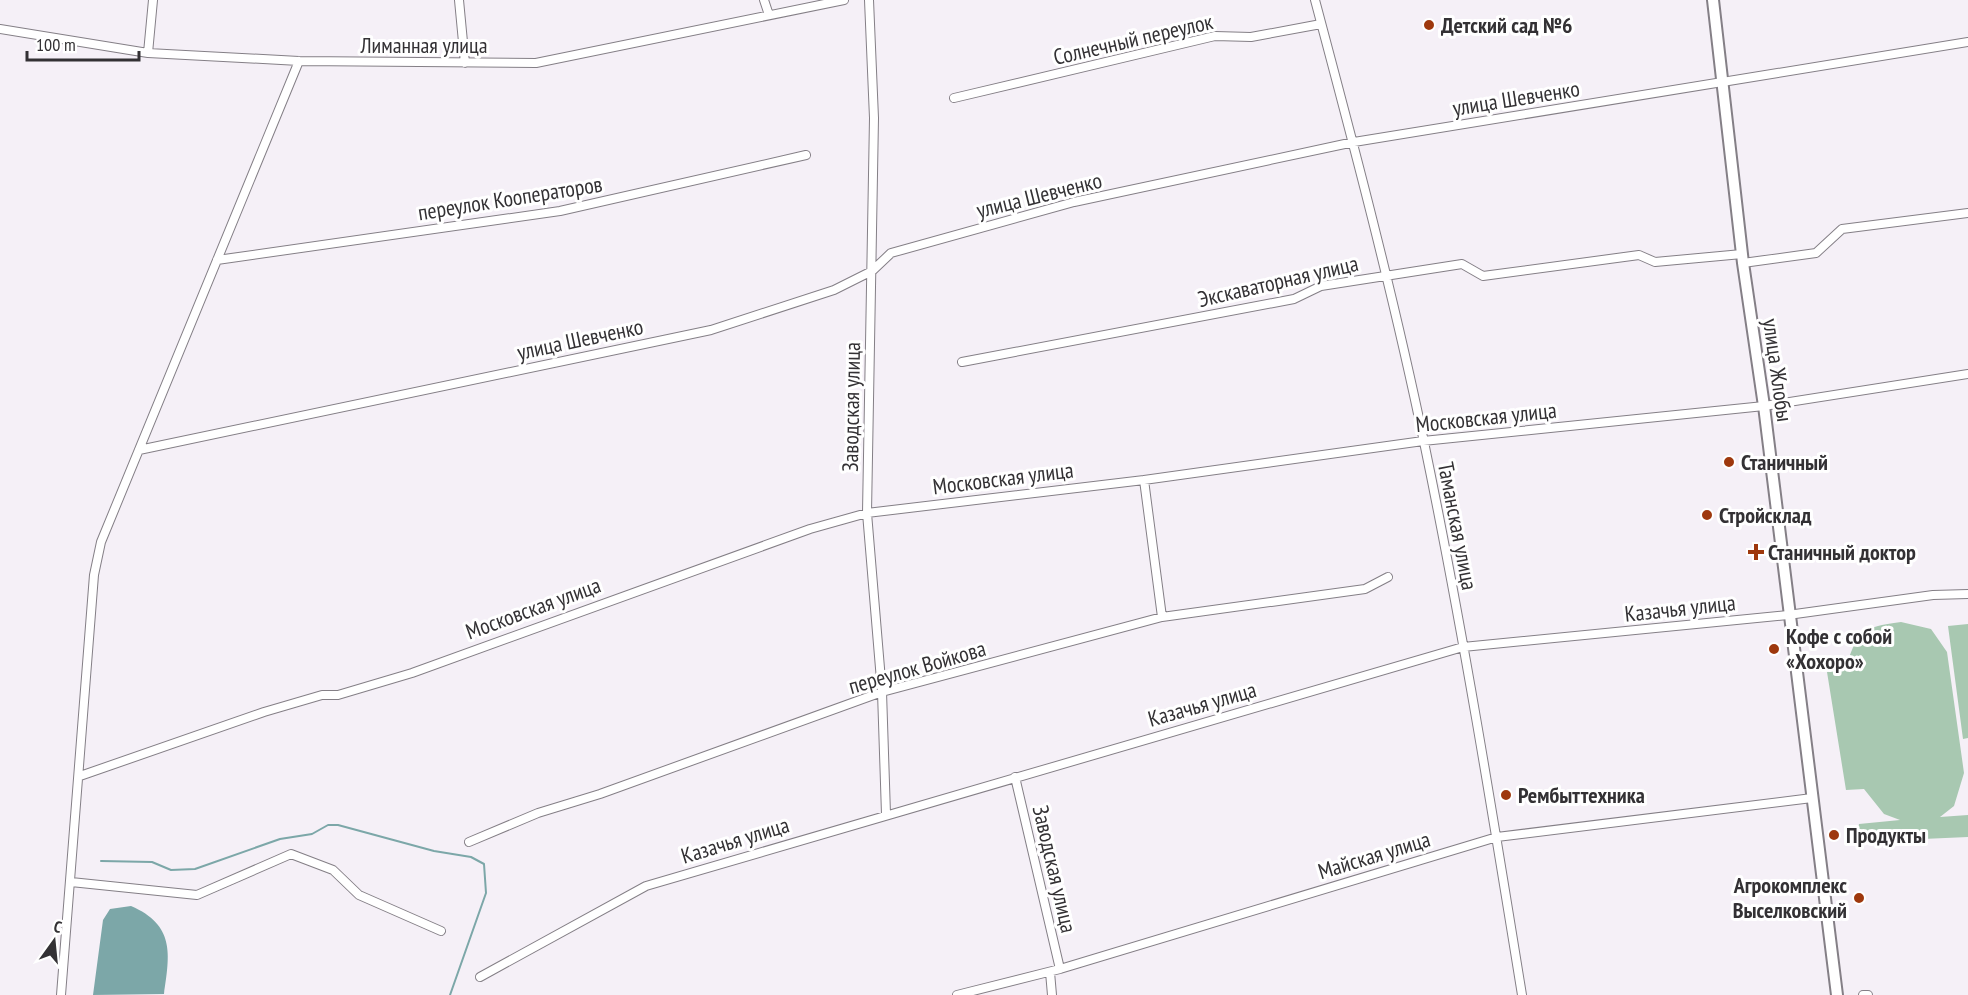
<svg xmlns="http://www.w3.org/2000/svg" width="1968" height="995" font-family="'PT Sans Narrow',sans-serif">
  <style>
    .green { fill: #a8c8b1 }
    .water { fill: #7ca7a8 }
    .lines { fill: none; stroke-linecap: round; stroke-linejoin: round }
    .stream { stroke: #7ca7a8; stroke-width: 2 }
    .street-casing { stroke: #847f86; stroke-width: 10 }
    .secondary-casing { stroke: #847f86; stroke-width: 14 }
    .street { stroke: #fff; stroke-width: 8 }
    .secondary { stroke: #fff; stroke-width: 10 }
    .poi-dot { fill: #9e380d; stroke: #fff; stroke-width: 2 }
    .labels { text-anchor: middle; dominant-baseline: central; stroke-width: 6; stroke-linejoin: round; paint-order: stroke }
    .poi-label { font-size: 22px; font-weight: bold; fill: #333134; stroke: #fff; text-anchor: start }
    .street-label { font-size: 22px; fill: #333134; stroke: #fff }
  </style>
  <rect width="100%" height="100%" fill="#f5f0f7"/>
  <path class="green" d="M1901,622L1931,629L1947,652L1964,773L1954,806L1940,817L1968,815V837L1855,842L1859,824L1900,820L1884,814L1864,789L1846,790L1827,672L1845,670C1857,632 1861,627 1901,622Z
    M1968,624V738L1963,739L1948,626Z"/>
  <path class="water" d="M131,906C175,925 170,954 164,994L93,995L103,920L110,909Z"/>
  <g class="lines">
    <path class="stream" d="M101,861L152,862L171,870L195,869L280,839L312,834L328,825H338L434,851L471,857L484,864L486,893L450,995"/>
    <g class="street-casing">
      <path id="street" d="M459,0L465,63
        M764,0L769,15
        M869,0L874,118L867,513L882,692L886,814
        M1315,0C1354,146 1393,293 1424,442C1462,625 1492,810 1522,995
        M0,29L148,53L299,61L536,63L844,0
        M148,53L153,0
        M954,98L1215,36L1251,37L1321,24
        M217,260L560,211L806,155
        M1743,263L1816,253L1842,229L1968,213
        M962,362L1294,299L1321,286L1462,264L1483,276L1639,255L1655,262L1742,254
        M139,450L711,330L834,290L872,271L891,253L1074,202L1354,142L1968,42
        M1144,480L1162,617
        M80,776L264,712L322,695H338L412,673L810,529L867,513L1144,480L1423,441L1764,406L1968,374
        M1015,777L1060,969
        M469,842L538,813L600,794L882,692L1162,617L1365,589L1388,577
        M71,882L197,895L291,854L333,870L359,895L441,931
        M1050,972L1052,995
        M480,977L646,886L1463,647L1788,615L1933,595L1968,594
        M61,995L94,575L101,542L299,61
        M957,995L1060,969L1497,837L1812,798
        M1863,995H1868"/>
    </g>
    <g class="secondary-casing">
      <path id="secondary" d="M1713,0L1743,263L1764,406L1837,995"/>
    </g>
    <use href="#street" class="street"/>
    <use href="#secondary" class="secondary"/>
  </g>
  <g class="poi-dot">
    <circle cx="1429" cy="25" r="6"/>
    <circle cx="1729" cy="462" r="6"/>
    <circle cx="1707" cy="515" r="6"/>
    <path d="M1753 543h6v6h6v6h-6v6h-6v-6h-6v-6h6z"/>
    <circle cx="1774" cy="649" r="6"/>
    <circle cx="1506" cy="795" r="6"/>
    <circle cx="1834" cy="835" r="6"/>
    <circle cx="1859" cy="898" r="6"/>
  </g>
  <g class="labels">
    <g class="poi-label">
      <text x="1441" y="25">Детский сад №6</text>
      <text x="1741" y="462">Станичный</text>
      <text x="1719" y="515">Стройсклад</text>
      <text x="1768" y="552">Станичный доктор</text>
      <text x="1786" y="636">Кофе с собой<tspan x="1786" dy="25">«Хохоро»</tspan></text>
      <text x="1518" y="795">Рембыттехника</text>
      <text x="1846" y="835">Продукты</text>
      <text x="1847" y="885" text-anchor="end">Агрокомплекс<tspan x="1847" dy="25">Выселковский</tspan></text>
    </g>
    <g class="street-label">
      <text transform="translate(1133 39) rotate(-13)">Солнечный переулок</text>
      <text x="424" y="45">Лиманная улица</text>
      <text transform="translate(1516 98) rotate(-9)">улица Шевченко</text>
      <text transform="translate(1039 195) rotate(-14)">улица Шевченко</text>
      <text transform="translate(510 198) rotate(-9)">переулок Кооператоров</text>
      <text transform="translate(1278 281) rotate(-13)">Экскаваторная улица</text>
      <text transform="translate(580 339) rotate(-12)">улица Шевченко</text>
      <text transform="translate(1778 370) rotate(82)">улица Жлобы</text>
      <text transform="translate(851 407) rotate(-89)">Заводская улица</text>
      <text transform="translate(1486 417) rotate(-6)">Московская улица</text>
      <text transform="translate(1003 478) rotate(-7)">Московская улица</text>
      <text transform="translate(1458 526) rotate(79)">Таманская улица</text>
      <text transform="translate(533 608) rotate(-20)">Московская улица</text>
      <text transform="translate(1680 608) rotate(-6)">Казачья улица</text>
      <text transform="translate(917 667) rotate(-16)">переулок Войкова</text>
      <text transform="translate(1202 704) rotate(-16)">Казачья улица</text>
      <text transform="translate(735 840) rotate(-17)">Казачья улица</text>
      <text transform="translate(1374 855) rotate(-17)">Майская улица</text>
      <text transform="translate(1055 869) rotate(77)">Заводская улица</text>
    </g>
  </g>
  <g transform="translate(54 941) rotate(15)" stroke="#ffffff" stroke-width="4.5" paint-order="stroke">
  <path d="M0-4.5L10 22L0 15L-10 22Z" fill="#333134"/>
  <text y="-9" font-size="16" font-weight="bold" text-anchor="middle" fill="#333134">С</text>
  </g>
  <path d="M27 51v9h112v-9" fill="none" stroke="#333134" stroke-width="3"/>
  <text x="36" y="51" font-size="18" fill="#333134" stroke="#ffffff" stroke-width="4.5" paint-order="stroke">100 m</text>
</svg>
